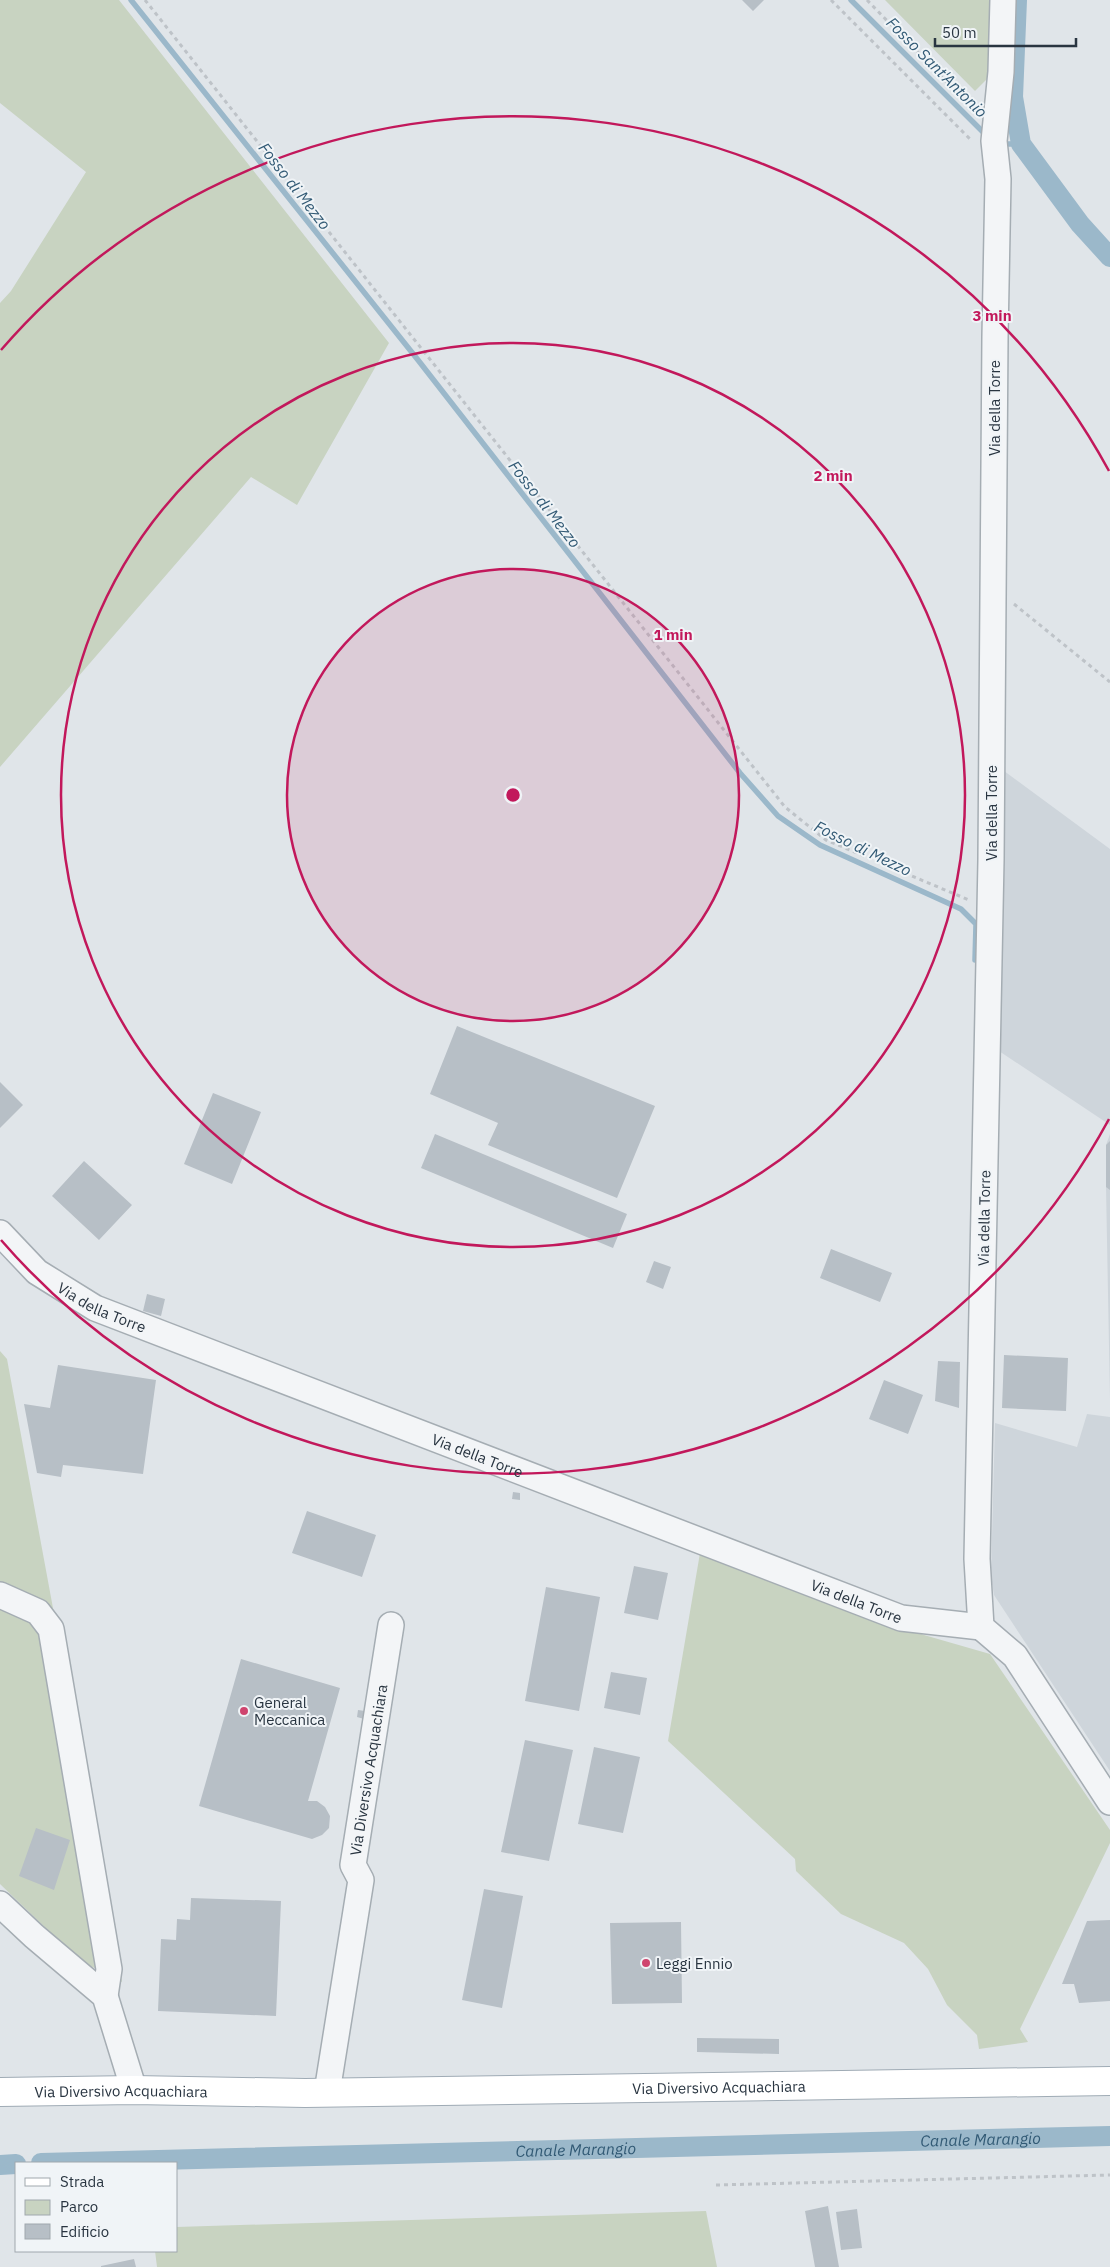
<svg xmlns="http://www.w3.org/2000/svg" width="1110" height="2267" font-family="'IBM Plex Sans',sans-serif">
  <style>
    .built { fill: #ced5db }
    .green { fill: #c8d3c1 }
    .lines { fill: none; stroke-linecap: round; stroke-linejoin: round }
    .stream { stroke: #9bb8ca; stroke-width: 5.5 }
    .canal { stroke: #9bb8ca; stroke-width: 20 }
    .building { fill: #b7bfc6 }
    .minor-casing { stroke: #a5adb3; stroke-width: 28 }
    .major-casing { stroke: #9fabb5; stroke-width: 30 }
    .path { stroke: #bec3c8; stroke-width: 3; stroke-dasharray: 4 4; stroke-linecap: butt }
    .minor { stroke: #f3f5f7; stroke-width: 25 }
    .major { stroke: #fff; stroke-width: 28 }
    .ring { fill: none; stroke: #c2185b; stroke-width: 2.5 }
    .poi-dot { fill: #cf446e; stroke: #f0f4f7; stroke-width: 2 }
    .labels { text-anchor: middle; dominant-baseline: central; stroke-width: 4; stroke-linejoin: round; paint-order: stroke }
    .street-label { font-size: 15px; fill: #293541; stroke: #f0f4f7 }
    .poi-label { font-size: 15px; fill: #293541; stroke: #f0f4f7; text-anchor: start }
    .water-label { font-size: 16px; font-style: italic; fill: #325a75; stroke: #f0f4f7 }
    .centre { fill: #c2185b; stroke: #f0f4f7; stroke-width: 2.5 }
    .ring-label { font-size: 15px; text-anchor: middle; font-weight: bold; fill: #c2185b; stroke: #f0f4f7; stroke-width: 4; stroke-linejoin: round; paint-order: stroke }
  </style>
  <rect width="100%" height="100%" fill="#e0e5e9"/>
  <path class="built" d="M1000,768L1110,849V1125L996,1049Z
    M1110,1134V1399L1106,1187V1145Z
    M1087,1414L1110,1417V1771L994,1595L991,1576L995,1423L1077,1447Z"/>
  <path class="green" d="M0,0H119L389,343L297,505L251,477L0,767V303L11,291L86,172L0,103Z
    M885,0H993L991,75L975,91Z
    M0,1351L7,1359L122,1982L79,1960L0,1884Z
    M700,1553L924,1635L990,1654L1110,1830V1843L1020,2029L1028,2042L979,2049L977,2035L947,2005L928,1969L904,1943L841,1914L796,1871L795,1859L668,1741Z
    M706,2211L717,2267H157L155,2251H176V2227Z"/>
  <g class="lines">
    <path class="stream" d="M131,0L418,360L740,773L778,816L820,845L961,909L976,924L975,960
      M851,0L983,132
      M1006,144H1021"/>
    <g class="canal">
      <path d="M1017,0L1013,97L1021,144L1080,224L1110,257"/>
      <path id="s1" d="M41,2163L1110,2136"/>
      <path d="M0,2165L16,2164"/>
    </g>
  </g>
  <path class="building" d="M742,0H764L753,11Z
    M457,1026L655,1106L617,1198L488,1145L498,1123L430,1094Z
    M0,1082L23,1105L0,1128Z
    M213,1093L261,1112L232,1184L184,1164Z
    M435,1134L627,1214L613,1248L421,1168Z
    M1110,1141V1190L1106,1187V1145Z
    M84,1161L132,1205L99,1240L52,1196Z
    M831,1249L892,1273L880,1302L820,1278Z
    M654,1261L671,1267L663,1289L646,1282Z
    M147,1294L165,1299L161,1316L143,1311Z
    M1004,1355L1068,1358L1066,1411L1002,1408Z
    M938,1361L960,1362L959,1408L935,1401Z
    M58,1365L156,1380L143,1474L63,1465L61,1477L37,1473L24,1404L50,1408Z
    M884,1380L923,1395L908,1434L869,1419Z
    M513,1492L520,1493V1500L512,1499Z
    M307,1511L376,1535L362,1577L292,1553Z
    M634,1566L668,1573L658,1620L624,1613Z
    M546,1587L600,1597L579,1711L525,1701Z
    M241,1659L340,1688L308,1801H317L325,1807L330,1816L329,1828L322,1835L312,1839L199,1806Z
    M611,1672L647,1678L640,1715L604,1708Z
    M358,1710L365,1711L364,1719L357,1717Z
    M525,1740L573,1750L549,1861L501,1852Z
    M594,1747L640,1757L623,1833L578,1824Z
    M36,1828L70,1840L54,1890L19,1876Z
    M484,1889L523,1896L502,2008L462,2000Z
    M191,1898L281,1901L276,2016L158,2011L161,1939L176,1940L177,1919L190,1920Z
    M1110,1920V2001L1079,2003L1074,1984H1062L1087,1921Z
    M681,1922L682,2003L612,2004L610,1923Z
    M697,2038L779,2039V2054L697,2052Z
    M828,2206L839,2267H815L805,2211Z
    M857,2209L862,2248L841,2250L836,2212Z
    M134,2259L136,2267H101V2266Z"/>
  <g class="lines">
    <g class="minor-casing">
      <g id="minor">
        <path d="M1003,0L1001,72L994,141L998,179L995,337L991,860L977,1559L981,1627L1015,1656L1110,1802"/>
        <path id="s2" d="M0,1233L37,1272L95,1308L901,1618L981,1627"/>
        <path d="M0,1595L38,1612L51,1629L109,1969L105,1996"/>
        <path d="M0,1904L34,1936L105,1996L134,2090"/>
        <path id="s3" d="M327,2092L361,1880L353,1865L391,1625"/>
      </g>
    </g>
    <g class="major-casing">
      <g id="major">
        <path id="s4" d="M0,2092L134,2090L305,2093L1110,2081"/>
      </g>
    </g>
    <path class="path" d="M145,0L785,807L826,840L969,900
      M831,0L972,141
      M867,0L967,103L977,106
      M1014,604L1110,682
      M716,2185L1110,2175"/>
    <use href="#minor" class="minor"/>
    <use href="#major" class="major"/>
  </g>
  <circle cx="513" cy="795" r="226" fill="#c2185b" fill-opacity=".12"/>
  <g class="ring">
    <circle cx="513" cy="795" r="226"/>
    <circle cx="513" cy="795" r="452"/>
    <path d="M1109 1119A678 678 0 0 1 1 1240M1 350A678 678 0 0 1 1109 471"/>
  </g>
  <g class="poi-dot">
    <circle cx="244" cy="1711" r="5"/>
    <circle cx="646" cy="1963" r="5"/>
  </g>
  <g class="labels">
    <g class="street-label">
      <text transform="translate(994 408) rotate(-90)">Via della Torre</text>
      <text transform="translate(991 813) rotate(-90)">Via della Torre</text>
      <text transform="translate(984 1218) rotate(-89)">Via della Torre</text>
      <text stroke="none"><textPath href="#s2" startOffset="128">Via della Torre</textPath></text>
      <text stroke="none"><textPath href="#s2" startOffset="532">Via della Torre</textPath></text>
      <text stroke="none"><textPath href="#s2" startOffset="938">Via della Torre</textPath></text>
      <text stroke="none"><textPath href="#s3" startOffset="328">Via Diversivo Acquachiara</textPath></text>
      <text stroke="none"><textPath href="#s4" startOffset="719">Via Diversivo Acquachiara</textPath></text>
      <text stroke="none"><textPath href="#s4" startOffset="121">Via Diversivo Acquachiara</textPath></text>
    </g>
    <g class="poi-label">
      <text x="254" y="1702">General<tspan x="254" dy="17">Meccanica</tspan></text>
      <text x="656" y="1963">Leggi Ennio</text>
    </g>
    <g class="water-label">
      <text transform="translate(937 67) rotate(45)">Fosso Sant'Antonio</text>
      <text transform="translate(295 186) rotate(52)">Fosso di Mezzo</text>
      <text transform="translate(545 504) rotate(52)">Fosso di Mezzo</text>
      <text transform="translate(863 848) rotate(26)">Fosso di Mezzo</text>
      <text stroke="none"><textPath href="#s1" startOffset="940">Canale Marangio</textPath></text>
      <text stroke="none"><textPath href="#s1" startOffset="535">Canale Marangio</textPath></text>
    </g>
  </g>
  <circle cx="513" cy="795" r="8" class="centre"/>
  <g class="ring-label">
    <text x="992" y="321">3 min</text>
    <text x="833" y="481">2 min</text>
    <text x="673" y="640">1 min</text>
  </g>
  <rect x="15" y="2162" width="162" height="90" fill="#f0f4f7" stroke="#a0a8ae"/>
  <rect x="25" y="2178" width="25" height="8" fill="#ffffff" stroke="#a0a8ae"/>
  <text x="60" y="2187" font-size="15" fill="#293541">Strada</text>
  <rect x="25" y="2200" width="25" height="15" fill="#c8d3c1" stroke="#a0a8ae"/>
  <text x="60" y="2212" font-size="15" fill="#293541">Parco</text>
  <rect x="25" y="2224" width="25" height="15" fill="#b7bfc6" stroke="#a0a8ae"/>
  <text x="60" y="2237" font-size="15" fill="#293541">Edificio</text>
  <path d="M935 38v8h141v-8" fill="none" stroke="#293541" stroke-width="2.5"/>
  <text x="942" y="38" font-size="15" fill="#293541" stroke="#f0f4f7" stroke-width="4" paint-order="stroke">50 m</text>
</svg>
